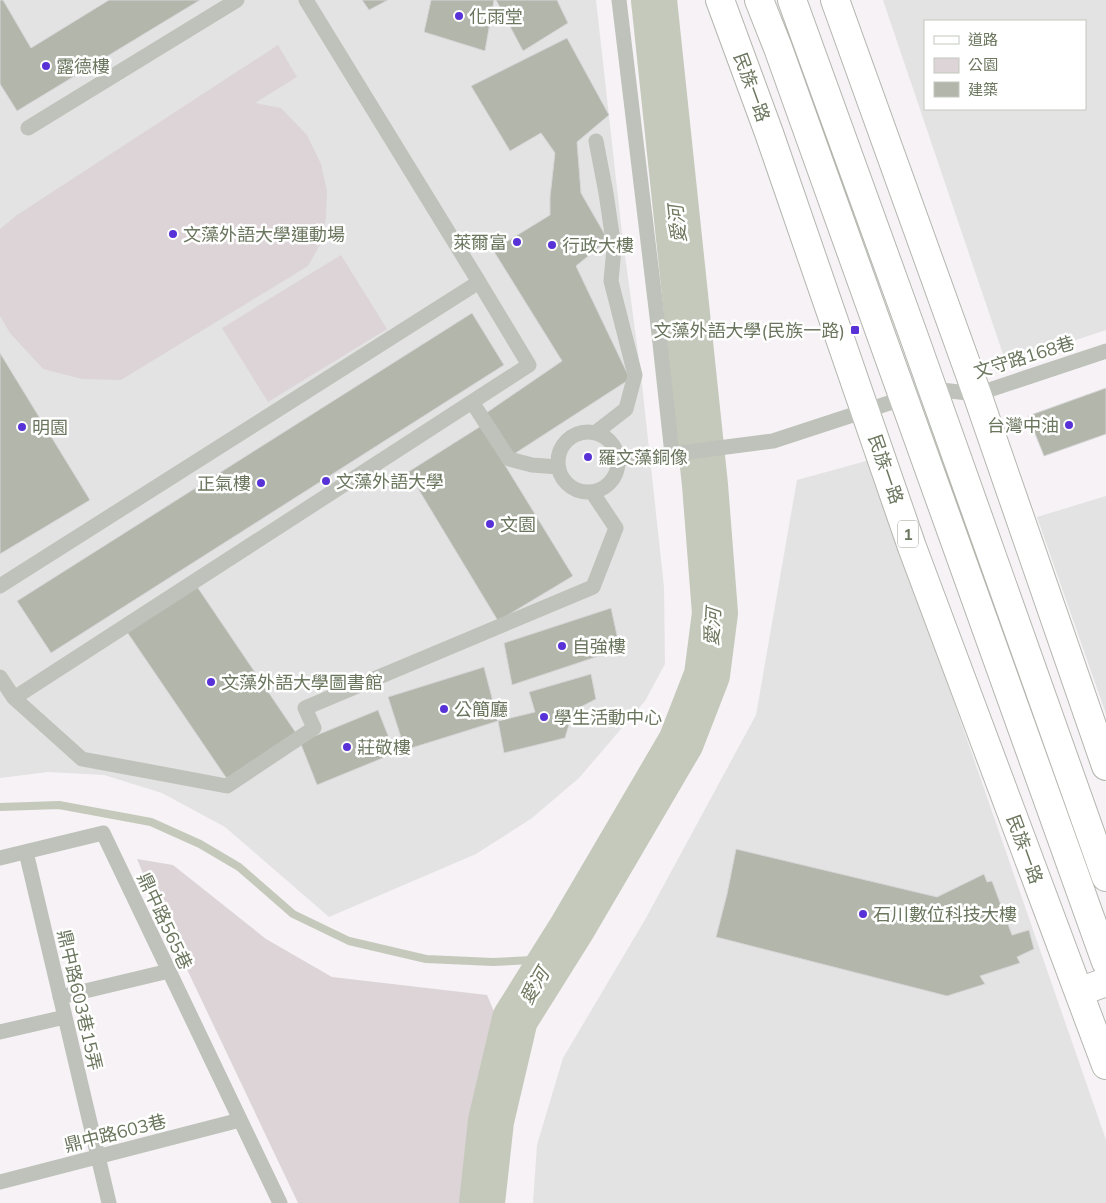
<svg xmlns="http://www.w3.org/2000/svg" width="1106" height="1203" font-family="Mulish,'Noto Sans TC',sans-serif">
  <style>
    .built { fill: #e4e3e3; fill-rule: evenodd }
    .green { fill: #dcd4d7 }
    .lines { fill: none; stroke-linecap: round; stroke-linejoin: round }
    .stream { stroke: #c5c9bb; stroke-width: 8 }
    .river { stroke: #c5c9bb; stroke-width: 46 }
    .building { fill: #b2b6ab; stroke: #d7d5d7 }
    .primary-casing { stroke: #b3b7ae; stroke-width: 30 }
    .service { stroke: #bec2ba; stroke-width: 15 }
    .primary { stroke: #fff; stroke-width: 28 }
    .poi-dot { fill: #5832d6; stroke: #fff; stroke-width: 2 }
    .labels { text-anchor: middle; dominant-baseline: central; stroke-width: 5; stroke-linejoin: round; paint-order: stroke }
    .shield { fill: #fff; stroke: #979f8e; stroke-width: 1 }
    .shield-label { font-size: 16px; font-weight: bold; fill: #6b765e }
    .poi-label { font-size: 18px; fill: #6b765e; stroke: #fff; text-anchor: start }
    .street-label { font-size: 18px; fill: #6b765e; stroke: #fff }
    .water-label { font-size: 19px; font-style: italic; fill: #70775e; stroke: #fff }
  </style>
  <rect width="100%" height="100%" fill="#f6f2f5"/>
  <path class="built" d="M0,0H596L622,233L641,375L664,587L665,664L645,701L579,778L532,818L476,854L329,917L225,827L162,793L104,775L48,772L0,778Z
    M883,0H1106V330L1006,363ZM925,21H1085V109H925Z
    M870,460L1106,1140V1203H533L537,1145L563,1058L646,918L756,715L797,480Z
    M1106,496V714L1037,517Z"/>
  <path class="green" d="M278,45L297,77L255,103L281,108L307,135L321,164L327,191L326,217L321,243L308,266L121,380L82,379L43,369L10,333L0,316V229L17,215Z
    M341,255L387,329L268,402L222,328Z
    M137,859L173,865L266,939L332,977L487,995L502,1030L469,1123L466,1203H298L155,902Z"/>
  <g class="lines">
    <path class="stream" d="M0,807L59,805L151,822L200,844L239,867L293,914L349,941L426,959L493,962L552,959"/>
    <path class="river" d="M482,1203L491,1121L515,1019L572,928L681,742L707,675L715,613L705,485L654,0"/>
  </g>
  <path class="building" d="M0,0H3L31,48L109,0H200L17,111L0,84Z
    M362,0H388L369,10Z
    M431,0H494L485,51L424,32Z
    M496,0H557L568,23L523,51Z
    M567,38L609,115L577,142L581,193L608,240L576,266L630,379L511,456L486,413L562,361L493,250L550,215V197L555,153L541,133L510,151L471,86Z
    M472,313L504,365L51,653L17,601Z
    M0,353L90,500L0,554Z
    M1106,388V434L1044,456L1028,416Z
    M481,426L573,576L498,621L408,472Z
    M196,585L296,733L227,779L127,632Z
    M611,608L620,649L512,685L504,643Z
    M484,667L498,721L405,750L388,697Z
    M591,674L596,699L573,711L565,738L504,753L498,721L535,712L529,692Z
    M378,710L395,753L317,785L300,742Z
    M736,849L937,897L984,874L987,882L992,881L1012,935L1029,930L1034,949L1017,957L1020,963L980,976L985,984L947,996L716,937L727,894Z"/>
  <g class="lines">
    <g class="primary-casing">
      <path id="primary" d="M720,0L769,133L912,547L1106,1065
        M759,0L778,48L1106,962
        M792,0L913,334L1106,877
        M835,0L977,394L1106,766
        M1079,992L1106,982"/>
    </g>
    <path class="service" d="M619,0L658,325L672,454
      M28,128L237,0
      M472,402L509,459L532,465L558,467
      M558 462a30 30 0 1 1 60 0a30 30 0 1 1-60 0Z
      M595,433L626,409L635,375L611,281L614,248L606,193L596,141
      M618,459L672,454L773,441L932,389L977,394L1106,351
      M0,586L479,282L306,0
      M0,677L14,698L529,365L479,282
      M14,698L82,759L227,786L314,728L305,708L593,587L616,528L592,492
      M26,852L109,1203
      M0,858L103,833L280,1203
      M60,997L169,971
      M0,1032L65,1017
      M0,1182L240,1120"/>
    <use href="#primary" class="primary"/>
  </g>
  <g class="poi-dot">
    <circle cx="459" cy="16" r="5"/>
    <circle cx="46" cy="66" r="5"/>
    <circle cx="173" cy="234" r="5"/>
    <circle cx="517" cy="242" r="5"/>
    <circle cx="552" cy="245" r="5"/>
    <rect x="850" y="325" width="10" height="10" rx="2.5"/>
    <circle cx="1069" cy="425" r="5"/>
    <circle cx="22" cy="427" r="5"/>
    <circle cx="588" cy="457" r="5"/>
    <circle cx="326" cy="481" r="5"/>
    <circle cx="261" cy="483" r="5"/>
    <circle cx="490" cy="524" r="5"/>
    <circle cx="562" cy="646" r="5"/>
    <circle cx="211" cy="682" r="5"/>
    <circle cx="444" cy="709" r="5"/>
    <circle cx="544" cy="717" r="5"/>
    <circle cx="347" cy="747" r="5"/>
    <circle cx="863" cy="914" r="5"/>
  </g>
  <g class="labels">
    <rect class="shield" x="898" y="520.5" width="20" height="27" rx="4"/>
    <g class="shield-label">
      <text x="908" y="534">1</text>
    </g>
    <g class="poi-label">
      <text x="469" y="16">化雨堂</text>
      <text x="56" y="66">露德樓</text>
      <text x="183" y="234">文藻外語大學運動場</text>
      <text x="507" y="242" text-anchor="end">萊爾富</text>
      <text x="562" y="245">行政大樓</text>
      <text x="845" y="330" text-anchor="end">文藻外語大學(民族一路)</text>
      <text x="1059" y="425" text-anchor="end">台灣中油</text>
      <text x="32" y="427">明園</text>
      <text x="598" y="457">羅文藻銅像</text>
      <text x="336" y="481">文藻外語大學</text>
      <text x="251" y="483" text-anchor="end">正氣樓</text>
      <text x="500" y="524">文園</text>
      <text x="572" y="646">自強樓</text>
      <text x="221" y="682">文藻外語大學圖書館</text>
      <text x="454" y="709">公簡廳</text>
      <text x="554" y="717">學生活動中心</text>
      <text x="357" y="747">莊敬樓</text>
      <text x="873" y="914">石川數位科技大樓</text>
    </g>
    <g class="street-label">
      <text transform="translate(752 87) rotate(70)">民族一路</text>
      <text transform="translate(1024 357) rotate(-17)">文守路168巷</text>
      <text transform="translate(886 469) rotate(71)">民族一路</text>
      <text transform="translate(1025 849) rotate(70)">民族一路</text>
      <text transform="translate(165 921) rotate(65)">鼎中路565巷</text>
      <text transform="translate(80 1000) rotate(77)">鼎中路603巷15弄</text>
      <text transform="translate(115 1133) rotate(-14)">鼎中路603巷</text>
    </g>
    <g class="water-label">
      <text transform="translate(677 224) rotate(-96)">愛河</text>
      <text transform="translate(712 627) rotate(-86)">愛河</text>
      <text transform="translate(534 986) rotate(-59)">愛河</text>
    </g>
  </g>
  <rect x="924" y="20" width="162" height="90" fill="#ffffff" stroke="#c4c8bf"/>
  <rect x="934" y="36" width="25" height="8" fill="#ffffff" stroke="#c4c8bf"/>
  <text x="968" y="45" font-size="15" fill="#6b765e">道路</text>
  <rect x="934" y="58" width="25" height="15" fill="#dcd4d7" stroke="#c4c8bf"/>
  <text x="968" y="70" font-size="15" fill="#6b765e">公園</text>
  <rect x="934" y="82" width="25" height="15" fill="#b2b6ab" stroke="#c4c8bf"/>
  <text x="968" y="95" font-size="15" fill="#6b765e">建築</text>
</svg>
